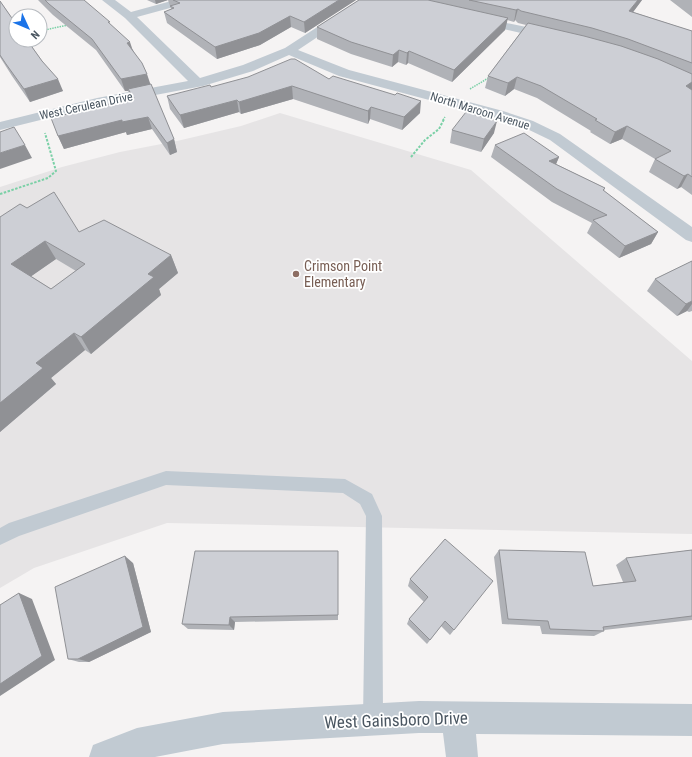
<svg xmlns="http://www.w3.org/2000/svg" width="692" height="757" font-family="'Roboto Condensed',sans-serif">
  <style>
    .education { fill: #e6e4e5 }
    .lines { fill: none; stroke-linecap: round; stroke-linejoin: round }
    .path-far1 { stroke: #7ad0a6; stroke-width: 1.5; stroke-dasharray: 1.5 1; stroke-linecap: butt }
    .path { stroke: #7ad0a6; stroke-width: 2; stroke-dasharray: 2.5 1.5; stroke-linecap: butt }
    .service { fill: #c1cad2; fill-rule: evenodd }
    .minor { fill: #c1cad2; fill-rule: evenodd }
    .wall { fill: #b0b2b7; fill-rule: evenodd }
    .shaded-wall { fill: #909195 }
    .building { fill: #cdcfd5; stroke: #909195; fill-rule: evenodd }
    .education-dot { fill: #8d6e63; stroke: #fff; stroke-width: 1.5 }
    .labels { text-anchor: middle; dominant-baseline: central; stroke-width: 3.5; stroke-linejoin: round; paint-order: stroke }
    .far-street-label { font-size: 12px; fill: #4a5661; stroke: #fff }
    .education-label { font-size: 14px; fill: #785e54; stroke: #fff; text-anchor: start }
    .near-street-label { font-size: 17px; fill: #4a5661; stroke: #fff }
  </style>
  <rect width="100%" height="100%" fill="#f5f3f3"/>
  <path class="education" d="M280,113L471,170L692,361V534L167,523L34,568L0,588V187L62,167L120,152L177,141L241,126Z"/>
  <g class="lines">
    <path class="path-far1" d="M40,31L68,25
      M470,89L490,77
      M443,120L445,117"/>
    <path class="path" d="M411,157L425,140L439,129L444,119
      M0,194L48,178L56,171L45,133"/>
    <path class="service" d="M166,471L345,479L372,494L382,516L383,719L380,726L373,729L366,726L363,719L366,516L360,504L343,493L166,485L19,536L0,545V528L9,523Z"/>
    <path class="minor" d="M102,0H115L131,12L175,0H194L192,2L137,17L200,78L243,65L285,48L359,0H373L298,50L349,70L503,111L533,121L560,134L692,227V242L686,240L550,140L523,127L493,117L339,76L289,55L253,71L203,86L97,106L0,130V122L97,98L188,81L125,18Z
      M477,17L551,32L555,33L557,36L555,39L551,40L473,22L471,20L473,18Z
      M419,701L692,704V736L476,734L478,757H446L443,733H419L223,744L155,757H89L93,745L137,728L223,712Z"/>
  </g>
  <path class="wall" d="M38,0H84L111,25L133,50L150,84L174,139L177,152L170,155L152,129L127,135L126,132L64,149L58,136L131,98L128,91H125L96,50L53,15Z
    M147,0H356L305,33L291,27L260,45L217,59L167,23L164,12L171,9L168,0L156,4Z
    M359,0H642L633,12L692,31V195L681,187L677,189L649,172L655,159L622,139L610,144L590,132L591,131L537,98L514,89L505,96L485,88L488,76L526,25L518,23L515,20L514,22L507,20L505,30L452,82L408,63L406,65L398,62L392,67L351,54L317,39V27Z
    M670,0H692V17Z
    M0,1L63,91L30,102L12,76L0,57Z
    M329,79L395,95L420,113L402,130L370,119L368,124L293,99L241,114L239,112L184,128L170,109L167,96L211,87Z
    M452,130L494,133L481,152L450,143Z
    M495,145L559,157L556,164L605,188L604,191L658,232L651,244L619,258L587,233L592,223L552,202L491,157Z
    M27,208L79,232L171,255L178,273L159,289L161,295L91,354L85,350L51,378L56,384L0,432V217ZM56,259L76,271L51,289L31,276Z
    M692,261V311L689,312L687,311L677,316L647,291L655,279Z
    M445,539L454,630L450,635L441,626L427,644L407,624L409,619L424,602L408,586L410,579Z
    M499,550L593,586L623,582L616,565L626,558L692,550V620L604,630V631L594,636L542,634L540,626L502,624L494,557Z
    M338,551V620L235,622L234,630L188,629L182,624Z
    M133,563L151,632L89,662H79L68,659Z"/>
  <path class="shaded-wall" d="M155,0H168L156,4Z
    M339,0H356L305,33L304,22Z
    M638,0H642L625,23L629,11Z
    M518,9L515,20L514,22L516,10Z
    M290,16L291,27L260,45L217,59L215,47Z
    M508,18L505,30L452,82L454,70Z
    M130,42L134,54L127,43Z
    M399,50L398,62L392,67L393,55Z
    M409,51L408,63L406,65L407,53Z
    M147,74L151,86L128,89V91H125L121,79Z
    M517,77L514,89L505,96L508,83Z
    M58,79L63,91L30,102L24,89Z
    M692,82V90L686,86Z
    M292,86L293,99L241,114L239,102Z
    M237,100L239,112L184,128L180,115Z
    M421,101L420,113L402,130L404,117Z
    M371,107L370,119L368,124V111Z
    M148,117L152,129L127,135L126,132L64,149L58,136L122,120Z
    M497,121L494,133L481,152L484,139Z
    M627,126L622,139L610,144L615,132Z
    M174,139L177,152L170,155L167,143Z
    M25,145L32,158L0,169V153Z
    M559,157L554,169L549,161Z
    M688,174L681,187L677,189L684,176Z
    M658,232L651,244L619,258L625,246Z
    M45,241L56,259L23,282L11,264Z
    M171,255L178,273L159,289L161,295L91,354L81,337L148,274Z
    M692,301V304L687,311L677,316L686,304Z
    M74,333L85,350L51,378L56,384L0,432V403L36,363Z
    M125,556L133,563L151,632L89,662L78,659Z
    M19,593L32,599L55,660L0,696V684Z
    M230,617L235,622L234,630L229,625Z"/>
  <path class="building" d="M45,0H84L110,22H108L130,42L127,43L142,63L147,74L121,79L92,39L49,4Z
    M173,0H339L304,22L290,16L259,33L215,47L164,12L174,8L170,6L180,3Z
    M359,0H428L508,18L454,70L409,51L407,53L399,50L393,55L351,42L317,27Z
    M469,0H638L629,11L692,31V63L628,39L592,28L521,11L518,9L516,10Z
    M0,1L16,24V40H27L42,61L58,79L24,89L6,64L0,55Z
    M528,23L584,36L621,46L658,59L692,74V82L686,86L692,90V177L688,174L684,176L655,159L671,151L627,126L615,132L595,120L597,119L541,86L517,77L508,83L488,76Z
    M291,59H295L329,79L333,76L395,95L397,93L421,101L404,117L371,107L368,111L292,86L239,102L237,100L180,115L167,96L210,85L211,87L248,77Z
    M151,84L174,139L167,143L148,117L122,122V120L58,136L51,118L134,98L128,89Z
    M466,112L497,121L484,139L452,130Z
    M14,127L25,145L0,153V132Z
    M524,133L559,157L549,161L605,188L603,190L658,232L625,246L593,220L607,215L557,189L495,145Z
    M54,192L79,232L104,220L171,255L148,274L154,277L81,337L74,333L36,363L43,368L0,403V217L20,204L27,208ZM45,241L85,264L51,289L11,264Z
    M692,261V301L686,304L655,279Z
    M445,539L493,581L454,630L445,621L430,640L409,619L428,597L410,579Z
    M499,550L585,552L593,586L636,581L626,558L692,550V616L603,627L604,631L550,629L548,621L508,619Z
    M195,551H338V615L230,617L229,625L182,624Z
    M125,556L143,627L78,659H68L55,587Z
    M19,593L42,656L0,684V605Z"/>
  <circle class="education-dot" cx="296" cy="274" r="4"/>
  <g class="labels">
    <g class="far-street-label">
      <text transform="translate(86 106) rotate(-12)">West Cerulean Drive</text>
      <text transform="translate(480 111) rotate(17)">North Maroon Avenue</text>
    </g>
    <g class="education-label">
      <text x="304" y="266">Crimson Point<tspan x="304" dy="16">Elementary</tspan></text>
    </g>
    <g class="near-street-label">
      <text transform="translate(396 720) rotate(-2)">West Gainsboro Drive</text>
    </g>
  </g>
  <g transform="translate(28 28) rotate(134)"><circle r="19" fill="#ffffff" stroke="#b7bbc0"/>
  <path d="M0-3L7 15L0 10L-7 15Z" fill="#1a73e8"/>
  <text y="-6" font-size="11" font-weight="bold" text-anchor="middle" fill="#4a5661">N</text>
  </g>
</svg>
